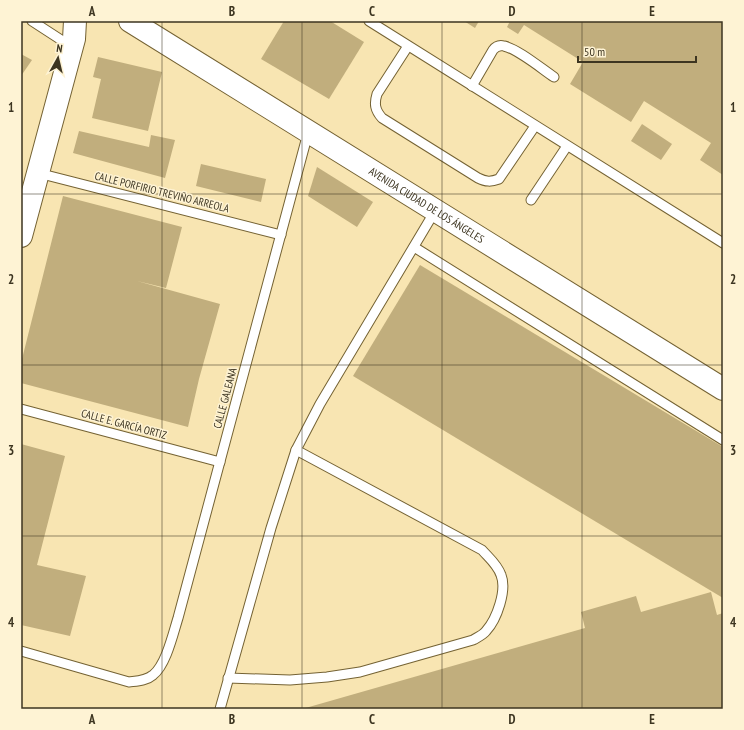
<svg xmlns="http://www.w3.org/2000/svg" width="744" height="730" font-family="'PT Sans Narrow',sans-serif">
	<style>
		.building { fill: #c1ae7d }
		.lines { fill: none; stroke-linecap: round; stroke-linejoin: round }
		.service-casing { stroke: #746233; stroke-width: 11 }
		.tertiary-casing { stroke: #746233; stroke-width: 24 }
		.secondary-casing { stroke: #746233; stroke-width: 24 }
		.service { stroke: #fff; stroke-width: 9 }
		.tertiary { stroke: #fff; stroke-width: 22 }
		.secondary { stroke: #fff; stroke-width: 22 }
		.grid { fill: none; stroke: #3d3521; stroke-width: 1; stroke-opacity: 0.55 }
		.labels { text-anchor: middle; stroke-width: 3; stroke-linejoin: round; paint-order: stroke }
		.street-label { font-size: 11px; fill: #3d3521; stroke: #fef3d4 }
		.neatline { fill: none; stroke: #3d3521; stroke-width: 1.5 }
		.grid-label { font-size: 13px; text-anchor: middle; font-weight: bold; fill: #3d3521 }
	</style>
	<rect width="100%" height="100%" fill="#f8e5b2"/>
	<!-- building -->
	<g class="building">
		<path d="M284,21H330L364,42L329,99L261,59Z"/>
		<path d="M464,21H479L475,28Z"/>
		<path d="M510,21H723V175L700,160L711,143L644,101L631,122L570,84L583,62L524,25L518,34L507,27Z"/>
		<path d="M21,54L32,60L21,76Z"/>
		<path d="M98,57L162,72L148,131L92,118L101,79L93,77Z"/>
		<path d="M642,124L672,144L661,160L631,141Z"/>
		<path d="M79,131L149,147L151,135L175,140L165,178L73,153Z"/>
		<path d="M201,164L266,179L261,202L196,186Z"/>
		<path d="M317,167L373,202L357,227L308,196Z"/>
		<path d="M63,196L182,227L166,288L137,281L220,304L199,379L188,427L21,383V363Z"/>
		<path d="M420,265L723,447V598L353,376Z"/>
		<path d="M21,444L65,456L37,565L86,576L70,636L21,625Z"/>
		<path d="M711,592L717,615L723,613V709H302L585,628L581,612L636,596L641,612Z"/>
	</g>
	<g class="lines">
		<defs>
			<g id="service">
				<path d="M32,21L72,47"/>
				<path d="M369,21L723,243"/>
				<path d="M408,46L377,94C374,104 375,110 382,118L478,178C486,182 491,182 499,179L535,126"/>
				<path d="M472,86L493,50C496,46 500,45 504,46C518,49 542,69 554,77"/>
				<path d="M38,173L281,235"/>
				<path d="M531,200L567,146"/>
				<path d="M414,247L723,440"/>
				<path d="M21,409L220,462"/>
				<path d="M21,651L129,682C137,681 146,681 153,675C166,665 173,634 178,618L308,133"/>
				<path d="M228,678L290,680L327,677L360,672L473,640C478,637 483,635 486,631C497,619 507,590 501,575C497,564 489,558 482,550L296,450"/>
				<path d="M220,709L271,528L296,450L320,404L435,211"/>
			</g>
			<g id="tertiary">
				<path id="s1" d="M130,21L723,389"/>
			</g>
			<path id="secondary" d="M21,236L74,39L75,21"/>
		</defs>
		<!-- service casing -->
		<use href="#service" class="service-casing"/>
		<!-- tertiary casing -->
		<use href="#tertiary" class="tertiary-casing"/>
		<!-- secondary casing -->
		<use href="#secondary" class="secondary-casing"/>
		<!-- service -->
		<use href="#service" class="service"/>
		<!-- tertiary -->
		<use href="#tertiary" class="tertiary"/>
		<!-- secondary -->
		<use href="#secondary" class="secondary"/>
	</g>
	<!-- grid -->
	<path class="grid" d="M162,21V709M302,21V709M442,21V709M582,21V709M21,194H723M21,365H723M21,536H723"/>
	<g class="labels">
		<!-- street labels -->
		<g class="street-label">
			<text transform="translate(162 192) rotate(14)" y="4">CALLE PORFIRIO TREVIÑO ARREOLA</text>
			<text dy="4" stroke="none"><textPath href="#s1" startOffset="349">AVENIDA CIUDAD DE LOS ÁNGELES</textPath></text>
			<text transform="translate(225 398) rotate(-75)" y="4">CALLE GALEANA</text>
			<text transform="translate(124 424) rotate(15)" y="4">CALLE E. GARCÍA ORTIZ</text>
		</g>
	</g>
	<!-- border -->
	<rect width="744" height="730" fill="none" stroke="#fef3d4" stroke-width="44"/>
	<!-- north arrow -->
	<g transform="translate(58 58) rotate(8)" stroke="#fef3d4" stroke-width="3" paint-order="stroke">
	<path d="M0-3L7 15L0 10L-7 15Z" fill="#3d3521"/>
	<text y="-6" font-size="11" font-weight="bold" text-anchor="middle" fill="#3d3521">N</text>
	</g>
	<!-- scale -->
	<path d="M578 56v6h118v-6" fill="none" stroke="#3d3521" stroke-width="2"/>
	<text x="584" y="56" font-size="12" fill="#3d3521" stroke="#fef3d4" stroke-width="3" paint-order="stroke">50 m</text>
	<rect x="22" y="22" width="700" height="686" class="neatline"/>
	<g class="grid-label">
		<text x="92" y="16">A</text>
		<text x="232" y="16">B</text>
		<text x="372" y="16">C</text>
		<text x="512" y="16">D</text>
		<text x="652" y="16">E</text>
		<text x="11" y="112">1</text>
		<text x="733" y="112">1</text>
		<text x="11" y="284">2</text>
		<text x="733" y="284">2</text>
		<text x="11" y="455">3</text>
		<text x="733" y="455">3</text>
		<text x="11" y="627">4</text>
		<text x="733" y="627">4</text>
		<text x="92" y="724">A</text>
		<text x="232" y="724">B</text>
		<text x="372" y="724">C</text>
		<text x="512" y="724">D</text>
		<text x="652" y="724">E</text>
	</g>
</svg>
